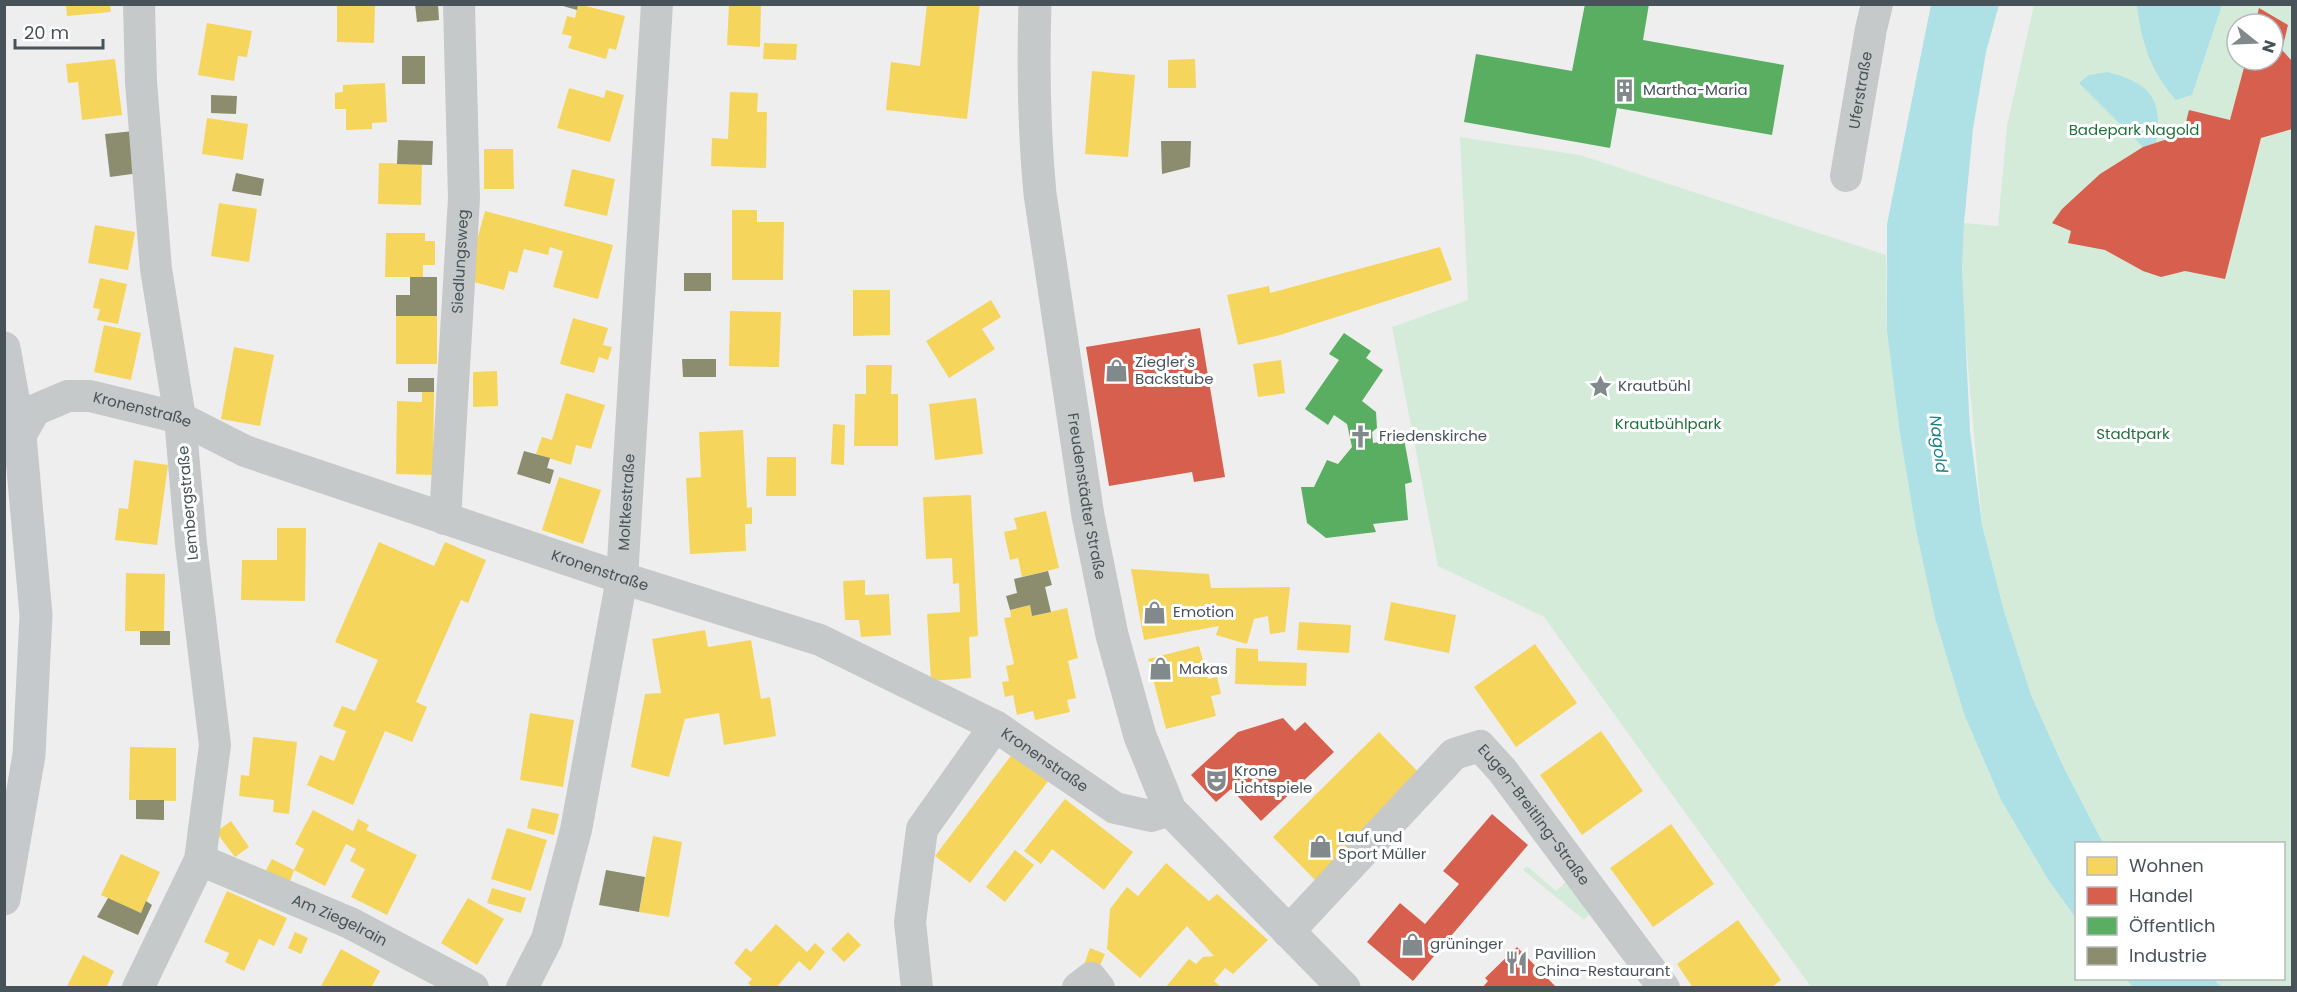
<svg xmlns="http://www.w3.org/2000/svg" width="2297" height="992" font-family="Poppins,sans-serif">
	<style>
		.green { fill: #d5ebda; fill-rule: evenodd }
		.water { fill: #ade1e5 }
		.homes { fill: #f6d55c }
		.shops { fill: #d6604d }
		.public { fill: #5aae61 }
		.industry { fill: #8c8c6e }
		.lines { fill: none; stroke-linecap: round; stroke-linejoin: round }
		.minor { stroke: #c6c9c9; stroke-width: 32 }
		.tertiary { stroke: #c6c9c9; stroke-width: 33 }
		.secondary { stroke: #c6c9cb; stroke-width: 33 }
		.labels { text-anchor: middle; stroke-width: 6; stroke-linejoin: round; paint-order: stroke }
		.poi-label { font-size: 15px; fill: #475358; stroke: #fff; text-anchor: start }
		.street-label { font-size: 15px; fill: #475358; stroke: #fff }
		.park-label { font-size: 15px; fill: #20713e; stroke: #fff }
		.water-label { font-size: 16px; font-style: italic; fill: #1a828a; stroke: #fff }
	</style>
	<rect width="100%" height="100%" fill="#efeeee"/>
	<!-- green -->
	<g class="green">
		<path d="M2034,5H2292V987H2222L2213,979L2284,978V844L2103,843L2063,766L2031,695L2004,611L1982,525L1964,322L1962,271L1964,223L1998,226L2007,126ZM2237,24H2273V60H2237Z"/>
		<path d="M1460,137L1580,155L1886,255L1887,331L1900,434L1916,530L1935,618L1964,714L2001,800L2049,881L2076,918V978L2126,979L2133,987H1811L1544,617L1438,566L1392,327L1468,300Z"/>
		<path d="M1527,866L1556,891L1573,875L1598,906L1584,920L1523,870Z"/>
	</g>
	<!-- water -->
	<g class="water">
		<path d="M1931,5H1999L1986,52L1973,129L1964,223L1962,271L1970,431L1982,525L2004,611L2031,695L2063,766L2103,843L2076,844V918L2049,881L2001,800L1964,714L1935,618L1916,530L1900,434L1887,331V224Z"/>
		<path d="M2137,5H2222L2192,95L2176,100C2151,72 2141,42 2137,5Z"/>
		<path d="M2107,72C2149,82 2164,99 2156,143L2143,147L2079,83L2089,75Z"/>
		<path d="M2126,979H2213L2222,987H2133Z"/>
	</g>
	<!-- homes -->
	<g class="homes">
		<path d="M66,4H110L111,12L67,16Z"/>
		<path d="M337,4H375L374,43L337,42Z"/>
		<path d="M578,4L625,16L616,50L609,48L606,59L568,48L572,36L562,34L567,16L575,18Z"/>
		<path d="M729,4H761L760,47L727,45Z"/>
		<path d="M927,4H980L967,119L886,110L891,62L920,66Z"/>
		<path d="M207,23L252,31L247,57L238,56L234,81L198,75Z"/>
		<path d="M764,43L797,44L796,60L763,59Z"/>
		<path d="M115,59L122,115L82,120L78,82L68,83L66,64Z"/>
		<path d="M1195,59L1196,88H1168V60Z"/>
		<path d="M1092,71L1135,75L1128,157L1085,154Z"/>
		<path d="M385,83L387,122L372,123V129L346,130V109H335V93L343,92V85Z"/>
		<path d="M569,88L604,98L606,90L624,95L610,142L557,128Z"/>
		<path d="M730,92L758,93L757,112H767L766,168L711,166L712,138L728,139Z"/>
		<path d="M207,118L248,124L243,160L202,154Z"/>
		<path d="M484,149H513L514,189H484Z"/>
		<path d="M379,163L422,164L421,205L378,204Z"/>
		<path d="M572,169L615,179L607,216L564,206Z"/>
		<path d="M219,203L257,209L249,262L211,256Z"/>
		<path d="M732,210H757V222H784L783,280H732Z"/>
		<path d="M485,211L613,245L598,299L553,287L563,251L550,247L548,255L524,249L517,273L509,271L504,290L466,280Z"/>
		<path d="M95,225L135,232L128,270L88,263Z"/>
		<path d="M386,233H425V241H435V265H423V277H385Z"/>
		<path d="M1440,247L1452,280L1280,335L1238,345L1227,295L1269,286L1270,293Z"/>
		<path d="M100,278L127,284L118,324L97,320L100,309L93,308Z"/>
		<path d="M853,290H890V335L853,336Z"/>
		<path d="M991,300L1001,317L982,329L995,349L949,378L926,341Z"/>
		<path d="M730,311L781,312L779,367L729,366Z"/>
		<rect x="396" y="316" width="41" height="48"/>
		<path d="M573,318L608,328L603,345L612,347L608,360L599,357L594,373L560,364Z"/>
		<path d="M104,325L141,333L131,380L94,372Z"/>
		<path d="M234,347L274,355L260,426L221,419Z"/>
		<path d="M1281,360L1285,393L1258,397L1253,364Z"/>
		<path d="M866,365H892L891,394H898V446H854L855,394H866Z"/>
		<path d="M497,371L498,406L473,407V372Z"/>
		<path d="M422,392H434L433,475L396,474L397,401L422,402Z"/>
		<path d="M566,393L605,405L591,449L576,445L571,465L536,454L542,437L552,440Z"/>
		<path d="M976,398L983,454L935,460L929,404Z"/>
		<path d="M833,424L845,425L844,465L831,464Z"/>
		<path d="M743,430L747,508L752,507V524H745L746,551L690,554L686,478L701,477L699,432Z"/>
		<path d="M767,457H796V496H766Z"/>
		<path d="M134,460L168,465L157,545L115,540L119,508L128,509Z"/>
		<path d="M559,477L601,490L583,544L542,530Z"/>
		<path d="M971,495L978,636L969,637L971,678L931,681L927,614L960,612L959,583L953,584L952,558L926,559L923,497Z"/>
		<path d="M1046,511L1059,568L1022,577L1018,558L1010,560L1004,532L1017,529L1014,518Z"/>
		<path d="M277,528H306L305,601L241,600L242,560H277Z"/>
		<path d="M379,542L434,566L445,542L486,560L468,603L461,600L416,702L427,707L412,742L385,731L353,805L307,785L320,755L334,761L346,731L333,726L342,706L355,711L378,660L335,642Z"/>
		<path d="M1131,569L1209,574L1211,588L1290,587L1285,632L1270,634L1268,616L1254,619L1247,644L1216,635L1219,626L1144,640Z"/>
		<path d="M126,573L165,574L164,631H125Z"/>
		<path d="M865,580V595L889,594L891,635L861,637L859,620H845L843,581Z"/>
		<path d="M1391,602L1456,615L1449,653L1384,640Z"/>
		<path d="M1030,605L1032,616L1067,608L1078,658L1068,661L1076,698L1067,700L1070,712L1035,720L1033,711L1017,715L1013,695L1005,697L1002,682L1009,681L1006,666L1014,664L1004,618L1011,617L1010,610Z"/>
		<path d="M1299,622L1351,625L1349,653L1297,650Z"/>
		<path d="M705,630L708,647L751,640L761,699L770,697L776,736L724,745L719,713L685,719L669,777L631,767L645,694L661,693L652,639Z"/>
		<path d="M1535,644L1577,703L1516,747L1474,687Z"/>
		<path d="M1199,646L1208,679L1217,677L1221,694L1211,696L1216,716L1166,729L1148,659Z"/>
		<path d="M1236,648L1258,649V661L1307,663L1306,686L1235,684Z"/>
		<path d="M530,713L574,720L563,787L520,780Z"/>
		<path d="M1601,731L1643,791L1582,835L1540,775Z"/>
		<path d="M1379,732L1424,778L1318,883L1273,837Z"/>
		<path d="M253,737L297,742L289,814L273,812L274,800L239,796L241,775L249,776Z"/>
		<path d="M130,747L176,748V801L129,800Z"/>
		<path d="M1013,753L1049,780L970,883L935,856Z"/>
		<path d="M1065,799L1133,852L1104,890L1052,849L1041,864L1024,851Z"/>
		<path d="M532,808L559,814L554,835L527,828Z"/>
		<path d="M313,810L353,831L358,819L369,825L366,830L417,855L387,915L351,897L365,869L350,861L356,849L346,844L325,886L294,870L304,849L295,844Z"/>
		<path d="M231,821L249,847L235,857L216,832Z"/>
		<path d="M1671,824L1714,884L1653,927L1610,868Z"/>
		<path d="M507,828L547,840L531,891L491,879Z"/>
		<path d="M653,836L682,842L669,917L639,912Z"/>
		<path d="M1015,850L1034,865L1005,902L986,887Z"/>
		<path d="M121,854L160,872L141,913L101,895Z"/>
		<path d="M272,859L294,870L289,884L265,872Z"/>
		<path d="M1166,863L1209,901L1217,894L1268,940L1233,974L1225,968L1214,981L1222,988H1165L1189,959L1196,964L1203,957L1214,956L1187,926L1140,978L1107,949L1110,909L1127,887L1138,896Z"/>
		<path d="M492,888L526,898L521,913L487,903Z"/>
		<path d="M227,891L287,918L274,946L259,939L244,971L225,962L229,953L204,942Z"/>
		<path d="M468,898L504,919L477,965L441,943Z"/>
		<path d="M1738,920L1781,980L1771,988H1693L1677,964Z"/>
		<path d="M776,924L807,952L815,943L825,952L810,971L799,961L776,988H753L748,983L752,979L734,963L746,948L751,952Z"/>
		<path d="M295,932L308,938L301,954L288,948Z"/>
		<path d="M848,932L861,945L844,962L831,949Z"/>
		<path d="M1090,948L1105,954L1098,970L1084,965Z"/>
		<path d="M341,949L380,971L371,988H320Z"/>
		<path d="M83,955L114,971L106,988H66Z"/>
	</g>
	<!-- shops -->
	<g class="shops">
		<path d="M2259,8L2288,25L2282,50L2292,61V129L2261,138L2225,279L2185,271L2161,277L2143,271L2105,250L2068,243L2071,231L2052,223L2062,209L2100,174L2143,147L2183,134L2189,110L2230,120L2246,60H2273V24H2255Z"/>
		<path d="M1200,328L1225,477L1194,482L1192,472L1109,486L1086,347Z"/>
		<path d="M1283,718L1295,731L1305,722L1334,752L1261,821L1231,789L1216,802L1191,775L1238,732Z"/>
		<path d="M1492,814L1528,845L1413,981L1367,942L1400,903L1425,924L1459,884L1443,871Z"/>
		<path d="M1517,947L1557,988H1482L1488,981L1485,978Z"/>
	</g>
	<!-- public -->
	<g class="public">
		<path d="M1585,4H1649L1643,40L1784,65L1772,135L1617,108L1610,148L1464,122L1476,54L1572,71Z"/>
		<path d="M1344,333L1371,351L1366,358L1383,370L1362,401L1376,412L1377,428L1372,432L1373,443L1404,439L1412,482L1405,484L1408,520L1373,524L1376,532L1326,538L1307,523L1301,487H1314L1327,460L1338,464L1352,447L1347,424L1334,415L1328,425L1305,409L1339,360L1329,354Z"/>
	</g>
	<!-- industry -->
	<g class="industry">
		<path d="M415,4H438L439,20L417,22Z"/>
		<path d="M556,4H578L577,10Z"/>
		<rect x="402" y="56" width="23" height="28"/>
		<path d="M211,95L237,96L236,114L211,113Z"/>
		<path d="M134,131L139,173L110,177L105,134Z"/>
		<path d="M398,140L433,141L432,165L397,164Z"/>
		<path d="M1161,141H1191L1190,167L1162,174Z"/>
		<path d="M236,173L264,179L261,196L232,191Z"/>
		<rect x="684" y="273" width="27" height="18"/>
		<path d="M410,277H437V316H396V295H410Z"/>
		<path d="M682,359H716V377H683Z"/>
		<rect x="408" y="378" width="26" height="14"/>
		<path d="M524,451L550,458L547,468L554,470L550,484L517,474Z"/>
		<path d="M1048,571L1052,585L1045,587L1051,612L1032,616L1030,605L1010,610L1006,596L1017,593L1014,579Z"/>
		<rect x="140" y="631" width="30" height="14"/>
		<path d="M136,800H164V820L136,819Z"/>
		<path d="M606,870L645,877L639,912L599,905Z"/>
		<path d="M108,898L141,913L146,901L152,905L138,935L97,917Z"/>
	</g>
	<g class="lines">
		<!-- minor -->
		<g class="minor">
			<path id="s1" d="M1846,176L1871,29L1877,4"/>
			<path id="s2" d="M20,436L35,410L68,396H90L180,418L245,451L622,578L820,640L995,726L1115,808L1151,816L1170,810"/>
			<path id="s3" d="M445,519L464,198L459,4"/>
			<path id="s4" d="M200,860L350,923L473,988"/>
			<path id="s5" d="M1288,932L1454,754L1480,746L1502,770L1664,988"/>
			<path d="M138,988L200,860L215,745L191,544L180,418L156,269L141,82L139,4"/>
			<path id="s6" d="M522,988L547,939L576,830L622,578L657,4"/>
			<path d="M917,988L910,922L922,829L995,726"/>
			<path d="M1078,988L1091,978L1099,988"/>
		</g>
		<!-- tertiary -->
		<path class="tertiary" id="s7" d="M1035,4C1033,68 1034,131 1040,194L1088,516L1112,635L1140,736L1170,810L1344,988"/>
		<!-- secondary -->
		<path class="secondary" d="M4,348L20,436L36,615L29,755L4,899"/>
	</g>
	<!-- icons -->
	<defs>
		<symbol id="building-bare" viewBox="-9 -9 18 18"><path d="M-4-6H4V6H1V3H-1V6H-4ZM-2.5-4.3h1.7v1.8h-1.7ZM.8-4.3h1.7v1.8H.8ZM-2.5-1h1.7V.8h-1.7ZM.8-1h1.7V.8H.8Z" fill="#82898c" stroke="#fff" stroke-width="2.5" paint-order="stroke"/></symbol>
		<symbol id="shop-bare" viewBox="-9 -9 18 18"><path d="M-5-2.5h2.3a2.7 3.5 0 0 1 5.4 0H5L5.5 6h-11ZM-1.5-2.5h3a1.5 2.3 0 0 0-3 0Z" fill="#82898c" stroke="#fff" stroke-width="2.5" paint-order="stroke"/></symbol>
		<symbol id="sight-bare" viewBox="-9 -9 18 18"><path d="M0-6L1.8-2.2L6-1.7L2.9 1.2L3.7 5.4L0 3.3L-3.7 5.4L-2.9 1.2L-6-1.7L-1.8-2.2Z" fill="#82898c" stroke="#fff" stroke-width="2.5" paint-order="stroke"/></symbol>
		<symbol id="church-bare" viewBox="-9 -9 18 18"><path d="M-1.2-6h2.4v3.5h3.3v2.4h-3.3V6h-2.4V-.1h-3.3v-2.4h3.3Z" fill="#82898c" stroke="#fff" stroke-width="2.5" paint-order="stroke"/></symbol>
		<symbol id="theatre-bare" viewBox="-9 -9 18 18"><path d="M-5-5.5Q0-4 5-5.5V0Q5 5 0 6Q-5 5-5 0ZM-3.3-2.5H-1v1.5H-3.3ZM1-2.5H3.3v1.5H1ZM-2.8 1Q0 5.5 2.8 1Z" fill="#82898c" stroke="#fff" stroke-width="2.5" paint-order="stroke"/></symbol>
		<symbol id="restaurant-bare" viewBox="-9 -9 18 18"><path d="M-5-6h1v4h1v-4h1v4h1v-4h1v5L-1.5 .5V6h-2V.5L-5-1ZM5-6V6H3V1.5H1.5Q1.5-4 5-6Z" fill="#82898c" stroke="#fff" stroke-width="2.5" paint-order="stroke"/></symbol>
	</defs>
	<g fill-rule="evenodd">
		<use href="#building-bare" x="1608" y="74" width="33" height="33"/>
		<use href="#shop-bare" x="1100" y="354" width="33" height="33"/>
		<use href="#sight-bare" x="1584" y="370" width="33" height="33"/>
		<use href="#church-bare" x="1344" y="420" width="33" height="33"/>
		<use href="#shop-bare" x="1138" y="596" width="33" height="33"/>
		<use href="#shop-bare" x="1144" y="652" width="33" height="33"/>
		<use href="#theatre-bare" x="1200" y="764" width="33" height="33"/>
		<use href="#shop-bare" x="1304" y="830" width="33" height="33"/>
		<use href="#shop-bare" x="1396" y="928" width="33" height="33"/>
		<use href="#restaurant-bare" x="1500" y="946" width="33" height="33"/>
	</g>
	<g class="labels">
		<!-- poi labels -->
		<g class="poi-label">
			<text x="1643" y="95">Martha-Maria</text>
			<text x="1135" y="367">Ziegler's<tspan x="1135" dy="17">Backstube</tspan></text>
			<text x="1618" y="391">Krautbühl</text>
			<text x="1379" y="441">Friedenskirche</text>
			<text x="1173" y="617">Emotion</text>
			<text x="1179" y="674">Makas</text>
			<text x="1234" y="776">Krone<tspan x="1234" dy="17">Lichtspiele</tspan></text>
			<text x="1338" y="842">Lauf und<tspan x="1338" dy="17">Sport Müller</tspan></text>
			<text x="1430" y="949">grüninger</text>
			<text x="1535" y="959">Pavillion<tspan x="1535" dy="17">China-Restaurant</tspan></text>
		</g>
		<!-- street labels -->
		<g class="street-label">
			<text dy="5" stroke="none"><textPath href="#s1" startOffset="87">Uferstraße</textPath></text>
			<text dy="5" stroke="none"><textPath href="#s3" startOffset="258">Siedlungsweg</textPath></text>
			<text dy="5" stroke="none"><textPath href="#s2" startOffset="142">Kronenstraße</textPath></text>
			<text dy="5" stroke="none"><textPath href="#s7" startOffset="496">Freudenstädter Straße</textPath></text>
			<text transform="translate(188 503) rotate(-95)" y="5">Lembergstraße</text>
			<text dy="5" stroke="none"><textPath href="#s6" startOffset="500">Moltkestraße</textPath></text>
			<text dy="5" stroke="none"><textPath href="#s2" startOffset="628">Kronenstraße</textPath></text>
			<text dy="5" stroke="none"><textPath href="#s2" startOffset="1114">Kronenstraße</textPath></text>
			<text dy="5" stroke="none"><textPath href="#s5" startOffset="358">Eugen-Breitling-Straße</textPath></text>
			<text dy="5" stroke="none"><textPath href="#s4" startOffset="152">Am Ziegelrain</textPath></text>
		</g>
		<!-- park labels -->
		<g class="park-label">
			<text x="2134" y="135">Badepark Nagold</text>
			<text x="1668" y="429">Krautbühlpark</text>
			<text x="2133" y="439">Stadtpark</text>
		</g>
		<!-- water labels -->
		<g class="water-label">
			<text transform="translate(1939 444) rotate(83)" y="6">Nagold</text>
		</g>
	</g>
	<!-- border -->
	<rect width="2297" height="992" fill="none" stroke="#475358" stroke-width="12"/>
	<!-- legend -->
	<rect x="2075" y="842" width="210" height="138" fill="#ffffff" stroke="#b5babc" stroke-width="1.5"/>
	<rect x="2087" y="857" width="30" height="18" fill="#f6d55c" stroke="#b5babc" stroke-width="1.5"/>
	<text x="2129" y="872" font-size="18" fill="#475358">Wohnen</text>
	<rect x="2087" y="887" width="30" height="18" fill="#d6604d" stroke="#b5babc" stroke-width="1.5"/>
	<text x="2129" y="902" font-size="18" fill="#475358">Handel</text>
	<rect x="2087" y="917" width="30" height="18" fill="#5aae61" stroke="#b5babc" stroke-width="1.5"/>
	<text x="2129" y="932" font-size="18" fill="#475358">Öffentlich</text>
	<rect x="2087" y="947" width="30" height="18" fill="#8c8c6e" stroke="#b5babc" stroke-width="1.5"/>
	<text x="2129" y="962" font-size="18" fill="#475358">Industrie</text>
	<!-- north arrow -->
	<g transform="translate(2255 42) rotate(108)"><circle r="28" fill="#ffffff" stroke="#b5babc" stroke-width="1.5"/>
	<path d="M0-4.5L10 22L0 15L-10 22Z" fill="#82898c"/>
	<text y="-9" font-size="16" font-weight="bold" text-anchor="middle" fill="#475358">N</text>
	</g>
	<!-- scale -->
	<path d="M15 39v9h88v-9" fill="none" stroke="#475358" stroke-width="3"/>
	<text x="24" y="39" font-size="18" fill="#475358" stroke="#ffffff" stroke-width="4.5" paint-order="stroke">20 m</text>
</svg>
